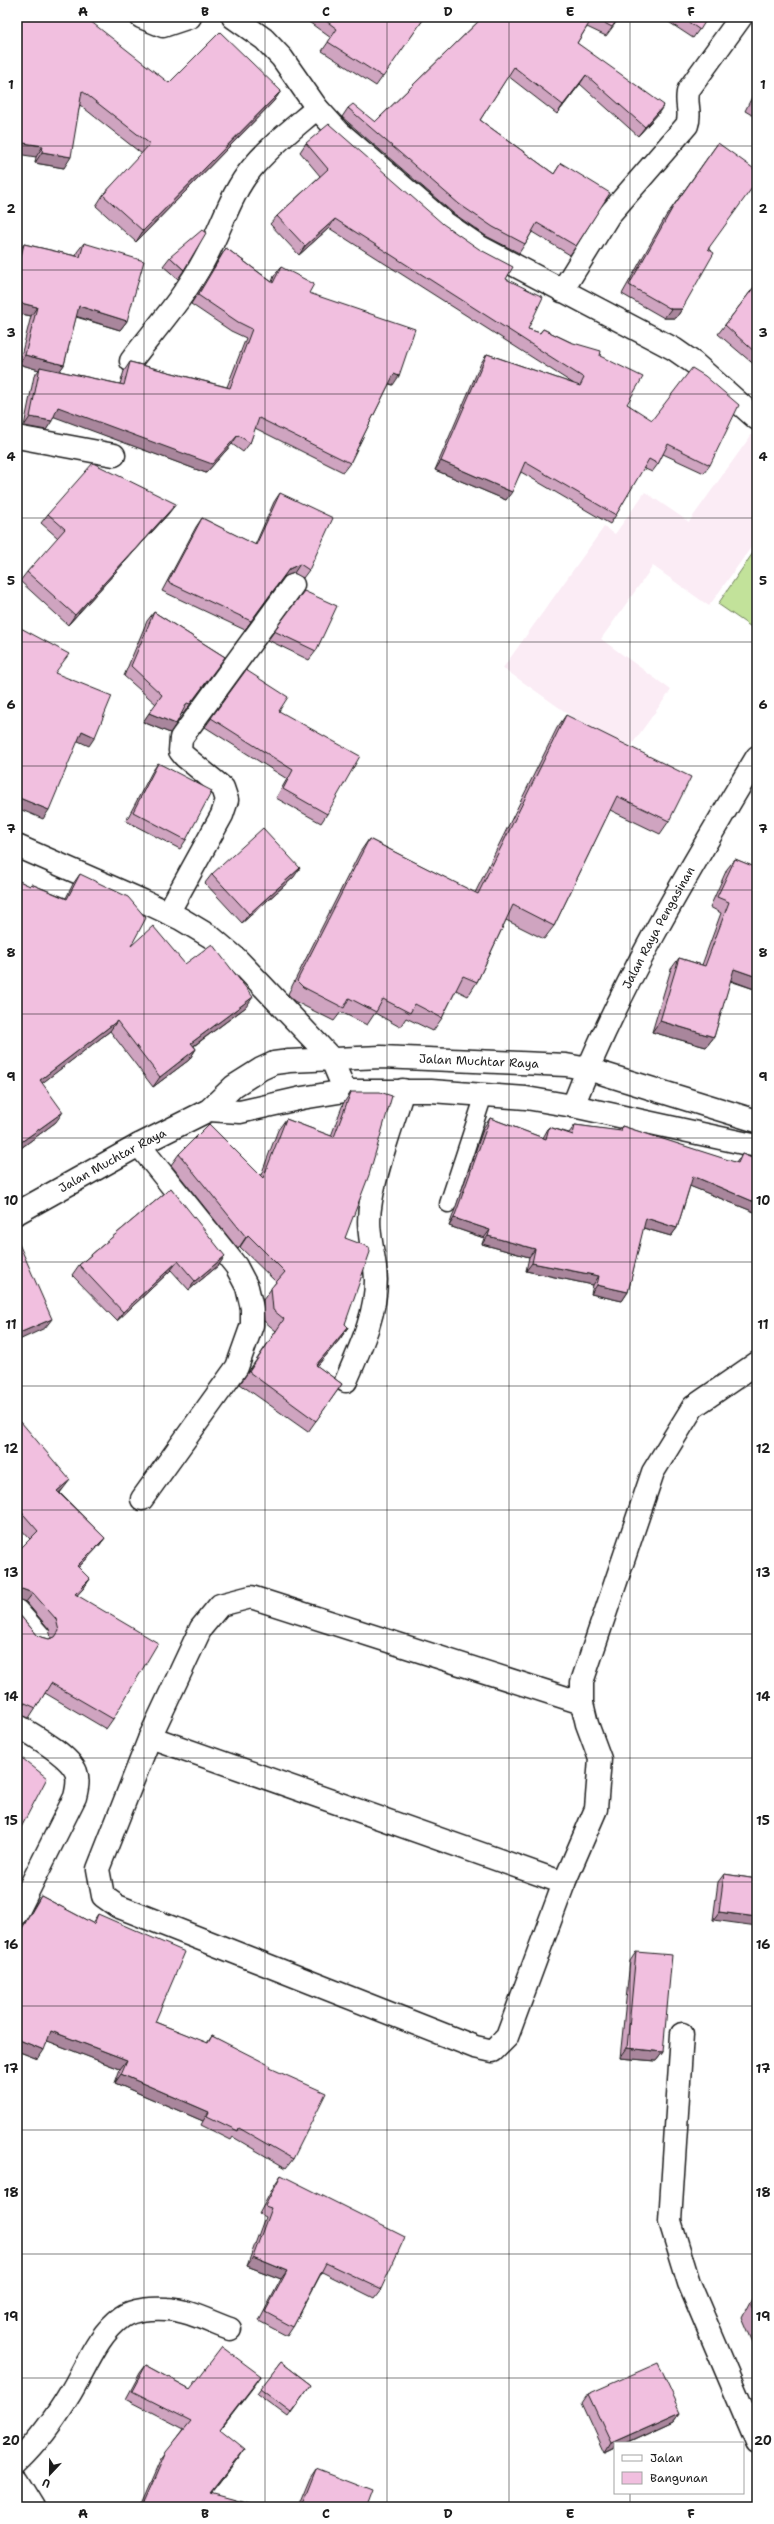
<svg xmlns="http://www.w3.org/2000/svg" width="774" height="2524" font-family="'Shantell Sans',sans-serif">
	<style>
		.built { fill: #fbecf5 }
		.green { fill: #c2e29a; stroke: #6f7f5b }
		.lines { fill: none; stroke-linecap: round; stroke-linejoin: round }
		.service-casing { stroke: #1c1c1c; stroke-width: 19 }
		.minor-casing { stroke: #1c1c1c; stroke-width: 25 }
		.secondary-casing { stroke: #1c1c1c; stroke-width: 25 }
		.trunk-casing { stroke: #1c1c1c; stroke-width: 25 }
		.service { stroke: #fff; stroke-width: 16 }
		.minor { stroke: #fff; stroke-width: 22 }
		.secondary { stroke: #fff; stroke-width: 22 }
		.trunk { stroke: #fff; stroke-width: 22 }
		.wall { fill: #cfa4c0; stroke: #1c1c1c }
		.shaded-wall { fill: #a9869c; stroke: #1c1c1c }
		.building { fill: #f1bfdf; stroke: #1c1c1c }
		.grid { fill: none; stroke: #1c1c1c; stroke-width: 1; stroke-opacity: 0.55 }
		.labels { text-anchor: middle; stroke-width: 3; stroke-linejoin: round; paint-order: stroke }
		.street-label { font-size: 12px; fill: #1c1c1c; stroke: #fff }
		.neatline { fill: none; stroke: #1c1c1c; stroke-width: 1.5 }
		.grid-label { font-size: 13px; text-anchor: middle; font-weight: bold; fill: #1c1c1c }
	</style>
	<rect width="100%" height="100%" fill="#fff"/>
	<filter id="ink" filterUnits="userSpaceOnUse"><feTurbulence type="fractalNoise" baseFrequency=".025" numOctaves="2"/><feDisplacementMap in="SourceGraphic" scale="8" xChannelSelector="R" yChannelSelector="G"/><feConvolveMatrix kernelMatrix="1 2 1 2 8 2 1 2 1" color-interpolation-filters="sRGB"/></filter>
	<g filter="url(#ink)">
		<!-- built -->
		<path class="built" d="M752,434L757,438V539L709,606L653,566L601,639L671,690L625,754L503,668L604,527L615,534L645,492L689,522Z"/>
		<!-- green -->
		<path class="green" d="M757,547V631L718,604Z"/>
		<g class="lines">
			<defs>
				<path id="service" d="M448,1204L484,1095"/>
				<g id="minor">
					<path d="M141,17L163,26L190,17"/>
					<path d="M233,17L264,39L282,58L317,108L338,131L445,223L480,247L674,349L694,363L757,419"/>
					<path d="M562,291L609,215L687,125C692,112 684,101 689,89L741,17"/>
					<path d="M131,361C156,328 185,296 204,260C221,230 230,194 252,168C271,145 295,127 317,108"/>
					<path d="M17,437L114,455"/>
					<path d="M17,846L143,901L181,919L211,937L237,959L331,1058L345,1091"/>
					<path d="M168,913L222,815L227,800L223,788L184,756L180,751L181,738L293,585"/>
					<path d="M139,1145L236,1266L247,1287L252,1308V1325L237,1367L142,1499"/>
					<path d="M346,1381C360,1348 376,1316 376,1280C375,1251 365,1232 371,1201C377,1164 392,1126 403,1090"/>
					<path d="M17,1611L40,1637"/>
					<path d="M582,1703L251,1597L220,1605L201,1628L150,1737L98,1869L103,1896L117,1906L475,2047L493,2051L507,2037L564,1883L596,1809L600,1759L587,1724L582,1703V1682L653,1472L693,1407L757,1363"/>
					<path d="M17,1725C33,1735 69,1755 76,1772C79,1780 77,1789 75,1797L17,1913"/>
					<path d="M150,1737L564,1883"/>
					<path d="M682,2034L670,2221L689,2283L757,2443"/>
					<path d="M17,2462C38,2442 56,2417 71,2392C86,2367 98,2334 122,2317C133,2309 154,2308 167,2309C188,2310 210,2322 230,2329"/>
					<path d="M17,2481L33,2507"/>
				</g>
				<g id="secondary">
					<path id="s1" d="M573,1106C620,984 690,869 757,757"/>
				</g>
				<g id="trunk">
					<path d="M209,1110L240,1112L302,1098L345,1091H431L526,1098L573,1106L757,1146"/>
					<path id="s2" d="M17,1213L139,1145L209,1110L234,1086L261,1069L274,1063L289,1061L381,1057L566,1065L588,1069L757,1121"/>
				</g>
			</defs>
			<!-- service casing -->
			<use href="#service" class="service-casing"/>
			<!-- minor casing -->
			<use href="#minor" class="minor-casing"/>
			<!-- secondary casing -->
			<use href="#secondary" class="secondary-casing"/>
			<!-- trunk casing -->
			<use href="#trunk" class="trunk-casing"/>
			<!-- service -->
			<use href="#service" class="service"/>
			<!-- minor -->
			<use href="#minor" class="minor"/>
			<!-- secondary -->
			<use href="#secondary" class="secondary"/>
			<!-- trunk -->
			<use href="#trunk" class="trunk"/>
		</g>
		<!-- wall -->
		<g class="wall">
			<path d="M17,17L169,83L281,91L273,102L136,242L96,206L103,195L142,154L80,105L64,168L35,163L36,157Z"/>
			<path d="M302,17H425L376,86L322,51L331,38Z"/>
			<path d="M483,17H620L606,36L587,27L577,43L658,114L638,136L580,84L557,114L508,76L480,120L554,174L561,163L576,246L570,255L532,232L525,244L519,253L486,236L453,213L342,117L348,108L375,122Z"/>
			<path d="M661,17H708L693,38Z"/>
			<path d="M757,87V118L745,111Z"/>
			<path d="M306,143L506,279L528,329L540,333L543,329L600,356L627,404L710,465L704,473L663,454L658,464L652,472L643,468L616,515L610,524L521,472L506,500L435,470L481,363L487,354L574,384L329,228L299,255L270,224L277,216L320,176L300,152Z"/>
			<path d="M718,143L709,249L682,309L676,318H664L622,294L666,216Z"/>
			<path d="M84,243L127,321L120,330L76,317L64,365L59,371L120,384L124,371L130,362L227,387L246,338L231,331L191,304L220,257L226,248L272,282L274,276L281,267L309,293L393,385L389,384L350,463L343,472L255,428L250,443L243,452L232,444L206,473L54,416L46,430L24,426L34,376L39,370L19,364L31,316L17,313V253L24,244L76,256L77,252Z"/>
			<path d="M170,257L184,270L178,279L163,266Z"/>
			<path d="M757,283V367L718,334Z"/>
			<path d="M280,493L309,570L303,578L294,573L283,577L245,630L162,591L196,527L202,518L255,545L274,502Z"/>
			<path d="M169,513L68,625L20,581L27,572L58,538L41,523L48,514Z"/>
			<path d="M304,591L316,651L309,660L268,640Z"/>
			<path d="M154,612L225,657L183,714L182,713L176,724L170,733L143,722L156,704L124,676L147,621Z"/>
			<path d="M246,670L279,711L327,814L321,823L276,798L287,779L205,727Z"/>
			<path d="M566,715L669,821L660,834L610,810L554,926L544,939L506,920L477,982L468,996L456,990L442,1018L433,1031L406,1018L400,1027L375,1013L367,1025L341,1012L334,1021L294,1001L288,994L360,852L369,839L475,893L557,728Z"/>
			<path d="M158,763L186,840L180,849L126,821L152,772Z"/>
			<path d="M735,859L754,867L757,862V990L730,981L714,1037L706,1047L652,1032L671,969L679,958L702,965L721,913L710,907L727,869Z"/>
			<path d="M80,874L131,946L185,964L246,1007L194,1046L196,1049L189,1060L153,1087L110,1031L42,1083L56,1122L17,1151V880L29,886L31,884L66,898L73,884Z"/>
			<path d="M212,874L294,877L242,923L205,883Z"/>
			<path d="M351,1092L345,1238V1324L348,1327L340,1339L317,1366L342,1384L308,1432L240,1384L276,1331L264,1321L263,1300L276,1282L240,1247L238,1249L171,1165L179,1154L261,1175L278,1130L286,1119L331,1136L343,1104Z"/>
			<path d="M490,1118L543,1138L544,1136L549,1127L569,1133L575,1125L618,1131L622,1126L736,1163L742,1154L757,1160V1213L690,1186L677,1228L671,1236L643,1228L628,1292L622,1301L591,1294L593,1285L526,1271L529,1257L482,1244L484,1238L449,1226L484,1127Z"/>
			<path d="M171,1188L219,1265L189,1290L171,1270L117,1321L72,1275L79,1265Z"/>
			<path d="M17,1425L63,1489L60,1493L105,1538L98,1547L78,1568L90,1579L83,1589L77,1595L113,1719L106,1729L45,1693L29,1718L17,1713V1612L38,1636L49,1639L51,1638L49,1629L26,1602L30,1539L17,1525Z"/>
			<path d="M724,1874L757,1879L713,1920L718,1882Z"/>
			<path d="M41,1896L92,1923L98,1914L155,2022L207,2043L212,2036L270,2068L293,2159L286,2168L233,2137L231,2140L201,2125L203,2121L115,2083L120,2069L48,2041L38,2059L17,2051V1935L35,1905Z"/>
			<path d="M636,1952L663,2052L656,2061L620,2058L630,1961Z"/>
			<path d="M281,2175L381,2289L374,2298L322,2272L293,2327L287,2336L259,2321L281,2279L247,2266L265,2217L259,2214L275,2184Z"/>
			<path d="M757,2288V2352L742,2317Z"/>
			<path d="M281,2362L311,2385L288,2417L257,2394Z"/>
			<path d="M146,2365L190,2389L261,2376L220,2430L239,2458L211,2494L261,2507H140L160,2461L184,2429L126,2399L140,2373Z"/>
			<path d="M588,2394L681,2412L674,2421L605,2453L582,2403Z"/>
			<path d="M316,2469L367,2507H298L310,2478Z"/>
		</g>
		<!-- shaded-wall -->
		<g class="shaded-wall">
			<path d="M586,75L580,84L557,114L563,105Z"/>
			<path d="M281,91L273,102L136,242L143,231Z"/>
			<path d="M664,105L658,114L638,136L645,127Z"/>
			<path d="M17,142L43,146L36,157L17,154Z"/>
			<path d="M42,152L71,157L64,168L35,163Z"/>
			<path d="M335,219L329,228L299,255L305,246Z"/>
			<path d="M17,302L37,307L31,316L17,313Z"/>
			<path d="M79,306L127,321L120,330L72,315Z"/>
			<path d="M671,309H682L676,318H664Z"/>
			<path d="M25,355L64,365L57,375L40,367L39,370L19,364Z"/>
			<path d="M394,374L399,376L393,385L388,383Z"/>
			<path d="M58,407L238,435L232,444L206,473L52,416Z"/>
			<path d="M30,417L52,421L46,430L24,426Z"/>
			<path d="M441,461L512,492L506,500L435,470Z"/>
			<path d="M176,504L169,513L68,625L75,615Z"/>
			<path d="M300,564L294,573L283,577L245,630L289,569Z"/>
			<path d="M149,713L176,724L170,733L143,722Z"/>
			<path d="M82,731L95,737L89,746L76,740Z"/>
			<path d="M17,797L49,810L43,819L17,808Z"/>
			<path d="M300,868L294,877L242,923L249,914Z"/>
			<path d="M734,969L757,977V990L727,979Z"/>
			<path d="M253,997L246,1007L184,1053L191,1043Z"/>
			<path d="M117,1021L110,1031L32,1091L40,1080Z"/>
			<path d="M660,1021L714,1037L706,1047L652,1032Z"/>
			<path d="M196,1049L189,1060L153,1087L160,1077Z"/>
			<path d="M63,1112L56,1122L17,1151V1145Z"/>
			<path d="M693,1176L757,1203V1213L687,1185Z"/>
			<path d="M454,1218L490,1230L484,1238L449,1226Z"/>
			<path d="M646,1218L677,1228L671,1236L640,1227Z"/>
			<path d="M248,1235L240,1247L238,1249L246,1237Z"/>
			<path d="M488,1236L535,1249L529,1257L482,1244Z"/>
			<path d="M225,1256L219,1265L189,1290L195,1281Z"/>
			<path d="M178,1261L171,1270L117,1321L123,1312Z"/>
			<path d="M532,1263L599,1276L593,1285L526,1271Z"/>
			<path d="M597,1285L628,1292L622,1301L591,1294Z"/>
			<path d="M52,1319L45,1328L17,1341V1334Z"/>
			<path d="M348,1327L340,1339L308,1377L316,1365Z"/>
			<path d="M70,1480L63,1489L51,1500L57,1491Z"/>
			<path d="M105,1538L98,1547L70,1576L77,1566Z"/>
			<path d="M90,1579L83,1589L69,1604L75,1594Z"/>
			<path d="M22,1589L33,1593L26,1602L17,1599V1593Z"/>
			<path d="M25,1703L18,1713H17V1705L18,1704Z"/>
			<path d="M719,1912L757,1917V1926L713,1920Z"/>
			<path d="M17,1984L20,1985L17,1989Z"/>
			<path d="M51,2031L127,2060L120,2069L45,2040Z"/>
			<path d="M17,2039L44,2050L38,2059L17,2051Z"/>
			<path d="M627,2048L663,2052L656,2061L620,2058Z"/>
			<path d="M121,2074L209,2112L203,2121L115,2083Z"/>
			<path d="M253,2257L287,2271L281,2279L247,2266Z"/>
			<path d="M261,2376L255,2385L214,2438L220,2429Z"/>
			<path d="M681,2412L674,2421L626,2443H615V2448L605,2453L611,2443Z"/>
			<path d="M245,2449L239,2458L204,2502L210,2493Z"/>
		</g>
		<!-- building -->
		<g class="building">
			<path d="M17,17H85L169,83L220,32L281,91L143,231L103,195L150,144L82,91L71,157L42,152L43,146L17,142Z"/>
			<path d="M321,17H425L383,77L328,42L337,29Z"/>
			<path d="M483,17H619L612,27L593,17L577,43L664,105L645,127L586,75L563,105L514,67L480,120L554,174L561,163L610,193L576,246L537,223L525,244L493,227L459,204L348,108L353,104L375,122Z"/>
			<path d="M681,17H708L700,30Z"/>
			<path d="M757,90V106L751,102Z"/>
			<path d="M329,124L443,224L479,249L513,267L506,279L543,297L528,329L540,333L543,329L570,342L601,351L600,356L643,377L627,404L652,420L692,368L705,376L739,405L710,465L668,444L658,464L649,459L616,515L525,462L512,492L441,461L487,354L580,386L584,378L335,219L305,246L277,216L328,169L306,143Z"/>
			<path d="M718,143L757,171V181L708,249L714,253L682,309H671L629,285L673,207Z"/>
			<path d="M202,230L206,233L184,270L170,257Z"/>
			<path d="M84,243L144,261L127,321L79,306L64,365L25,355L37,307L17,302V273L24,244L80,257Z"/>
			<path d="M226,248L273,283L281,267L314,284L309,293L415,329L399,376L394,374L350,463L259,418L250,443L238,435L212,464L58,407L52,421L30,417L40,367L124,385L130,362L230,388L252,329L238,322L198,295Z"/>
			<path d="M757,283V354L725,325Z"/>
			<path d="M93,463L176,504L75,615L27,572L65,529L48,514Z"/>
			<path d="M280,493L333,518L309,570L300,564L289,569L251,621L168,582L202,518L256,545Z"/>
			<path d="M304,591L337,606L316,651L274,631Z"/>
			<path d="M154,612L225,657L190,704L187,703L176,724L149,713L162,695L131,666Z"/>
			<path d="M17,626L69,654L55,673L112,696L95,737L82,731L49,810L17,797Z"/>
			<path d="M246,670L288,697L279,711L360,756L327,814L283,789L293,770L211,718Z"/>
			<path d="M566,715L691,777L669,821L617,796L554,926L513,905L477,982L463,976L442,1018L415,1004L410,1013L383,999L376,1012L349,998L344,1008L303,987L297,981L369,839L478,894Z"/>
			<path d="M158,763L212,791L186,840L133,812Z"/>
			<path d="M263,828L300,868L249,914L212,874Z"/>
			<path d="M735,859L755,867L757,863V977L734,969L714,1037L660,1021L679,958L705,966L729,902L717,897Z"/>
			<path d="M80,874L128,897L146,918L131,946L153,926L185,964L212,944L253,997L191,1043L196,1049L160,1077L117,1021L40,1080L63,1112L17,1145V880L30,886L31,884L67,899Z"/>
			<path d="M351,1092H380L392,1096L369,1175L345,1238L369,1247L370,1252L345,1324L348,1327L316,1365L342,1384L316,1421L249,1372L284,1319L273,1310L271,1288L285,1272L248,1235L246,1237L179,1154L209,1124L263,1178L286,1119L334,1137Z"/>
			<path d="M490,1118L546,1139L549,1127L573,1135L575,1125L621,1131L622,1126L738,1163L742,1154L757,1160V1203L693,1176L677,1228L646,1218L628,1292L597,1285L599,1276L532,1263L535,1249L488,1236L490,1230L454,1218Z"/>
			<path d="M171,1188L225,1256L195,1281L178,1261L123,1312L79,1265Z"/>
			<path d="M19,1244L52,1319L17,1334V1245Z"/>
			<path d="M21,1422L70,1480L57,1491L105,1538L77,1566L90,1579L75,1594L158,1643L113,1719L51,1683L36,1708L25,1703L18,1704L17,1705V1612L38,1636L49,1639L55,1637L59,1631L56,1619L33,1593L22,1589L17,1593V1552L38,1531L17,1507V1425Z"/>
			<path d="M17,1754L47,1778L17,1835Z"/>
			<path d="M724,1874L757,1879V1917L719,1912Z"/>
			<path d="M41,1896L94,1924L98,1914L185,1952L155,2022L208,2043L212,2036L271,2066L270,2068L326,2093L293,2159L239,2128L238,2131L207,2116L209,2112L121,2074L127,2060L51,2031L44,2050L17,2039V1992L20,1985L17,1984V1937Z"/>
			<path d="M636,1952L672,1955L663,2052L627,2048Z"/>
			<path d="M281,2175L405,2237L381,2289L326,2263L293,2327L265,2312L287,2271L253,2257L271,2208L265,2206Z"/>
			<path d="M757,2292V2319L751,2304Z"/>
			<path d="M222,2347L261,2376L220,2429L245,2449L210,2493L261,2507H142L166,2452L191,2421L132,2391L146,2365L190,2389Z"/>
			<path d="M281,2362L311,2385L291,2412L260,2389Z"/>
			<path d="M658,2363L681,2412L611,2443L588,2394Z"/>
			<path d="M316,2469L373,2491L367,2507H301Z"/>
		</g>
	</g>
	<!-- grid -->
	<path class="grid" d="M144,17V2507M265,17V2507M387,17V2507M509,17V2507M630,17V2443M17,146H757M17,270H757M17,394H757M17,518H757M17,642H757M17,766H757M17,890H757M17,1014H757M17,1138H757M17,1262H757M17,1386H757M17,1510H757M17,1634H757M17,1758H757M17,1882H757M17,2006H757M17,2130H757M17,2254H757M17,2378H757M630,2493V2507"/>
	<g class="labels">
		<!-- street labels -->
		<g class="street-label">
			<text dy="4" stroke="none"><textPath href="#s1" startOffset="198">Jalan Raya Pengasinan</textPath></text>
			<text dy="4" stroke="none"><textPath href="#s2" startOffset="504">Jalan Muchtar Raya</textPath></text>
			<text dy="4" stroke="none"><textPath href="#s2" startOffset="109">Jalan Muchtar Raya</textPath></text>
		</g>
	</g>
	<!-- margin -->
	<rect width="774" height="2524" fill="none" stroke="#fff" stroke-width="44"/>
	<!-- legend -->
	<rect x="614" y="2442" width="130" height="52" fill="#ffffff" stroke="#a4a4a4"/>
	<rect x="622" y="2455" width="20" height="6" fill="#ffffff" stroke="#a4a4a4"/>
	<text x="650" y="2462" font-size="12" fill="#1c1c1c">Jalan</text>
	<rect x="622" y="2472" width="20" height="12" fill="#f1bfdf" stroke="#a4a4a4"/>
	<text x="650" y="2482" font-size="12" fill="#1c1c1c">Bangunan</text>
	<!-- north arrow -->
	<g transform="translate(50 2474) rotate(202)" stroke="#ffffff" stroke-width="3" paint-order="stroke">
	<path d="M0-3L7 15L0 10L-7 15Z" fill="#1c1c1c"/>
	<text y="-6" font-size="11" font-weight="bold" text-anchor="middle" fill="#1c1c1c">U</text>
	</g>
	<rect x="22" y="22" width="730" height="2480" class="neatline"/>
	<g class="grid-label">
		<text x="83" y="16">A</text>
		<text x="205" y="16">B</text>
		<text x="326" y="16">C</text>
		<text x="448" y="16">D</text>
		<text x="570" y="16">E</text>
		<text x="691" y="16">F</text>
		<text x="11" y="89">1</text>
		<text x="763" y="89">1</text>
		<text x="11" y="213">2</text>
		<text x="763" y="213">2</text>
		<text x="11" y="337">3</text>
		<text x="763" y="337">3</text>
		<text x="11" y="461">4</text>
		<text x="763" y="461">4</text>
		<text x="11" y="585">5</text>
		<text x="763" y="585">5</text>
		<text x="11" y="709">6</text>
		<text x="763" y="709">6</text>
		<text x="11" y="833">7</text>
		<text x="763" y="833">7</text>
		<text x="11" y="957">8</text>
		<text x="763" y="957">8</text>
		<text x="11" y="1081">9</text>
		<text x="763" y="1081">9</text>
		<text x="11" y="1205">10</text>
		<text x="763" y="1205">10</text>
		<text x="11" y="1329">11</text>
		<text x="763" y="1329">11</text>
		<text x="11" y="1453">12</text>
		<text x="763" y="1453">12</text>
		<text x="11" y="1577">13</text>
		<text x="763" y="1577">13</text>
		<text x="11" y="1701">14</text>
		<text x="763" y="1701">14</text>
		<text x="11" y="1825">15</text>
		<text x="763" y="1825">15</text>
		<text x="11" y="1949">16</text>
		<text x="763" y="1949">16</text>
		<text x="11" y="2073">17</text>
		<text x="763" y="2073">17</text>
		<text x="11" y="2197">18</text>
		<text x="763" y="2197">18</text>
		<text x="11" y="2321">19</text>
		<text x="763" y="2321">19</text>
		<text x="11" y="2445">20</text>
		<text x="763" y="2445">20</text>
		<text x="83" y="2518">A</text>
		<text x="205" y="2518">B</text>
		<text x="326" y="2518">C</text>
		<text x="448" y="2518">D</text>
		<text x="570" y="2518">E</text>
		<text x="691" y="2518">F</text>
	</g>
</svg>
